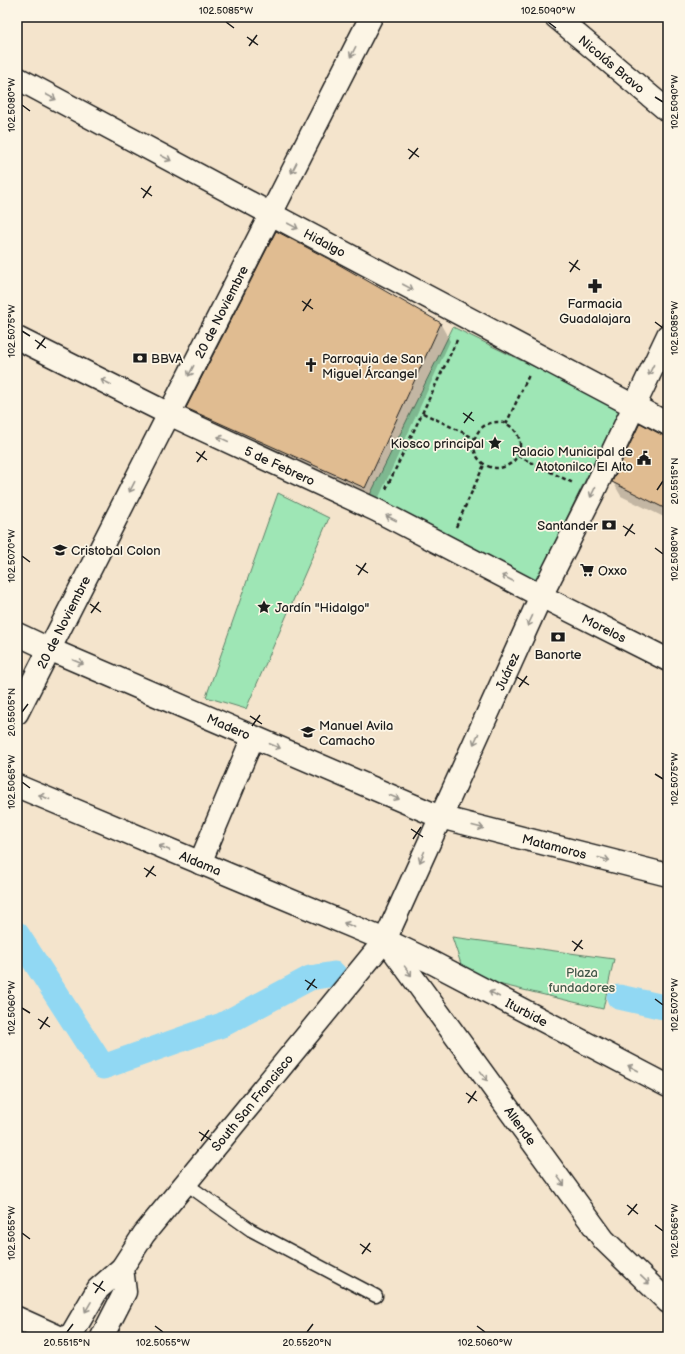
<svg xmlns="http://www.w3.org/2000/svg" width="685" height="1354" font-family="'Balsamiq Sans',sans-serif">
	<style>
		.green { fill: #9ee6b5; stroke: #5d8168 }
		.shadow { fill: #0003 }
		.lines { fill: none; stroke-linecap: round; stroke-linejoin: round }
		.canal { stroke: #91d8f3; stroke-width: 25 }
		.building { fill: #e0bc91; stroke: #1c1c1c }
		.lane-casing { stroke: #1c1c1c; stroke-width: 15 }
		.street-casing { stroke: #1c1c1c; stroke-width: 25 }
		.secondary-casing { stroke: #1c1c1c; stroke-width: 25 }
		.path { stroke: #1c1c1c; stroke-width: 2.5; stroke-dasharray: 4 3; stroke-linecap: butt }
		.lane { stroke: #fcf5e5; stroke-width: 12 }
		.street { stroke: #fcf5e5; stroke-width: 22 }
		.secondary { stroke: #fcf5e5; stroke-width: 22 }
		.oneway { stroke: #97938b }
		.ticks { fill: none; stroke: #1c1c1c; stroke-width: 1.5 }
		.labels { text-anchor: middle; stroke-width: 3.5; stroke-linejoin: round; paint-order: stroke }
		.street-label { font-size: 13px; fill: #1c1c1c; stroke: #fcf5e5 }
		.poi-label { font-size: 13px; fill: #1c1c1c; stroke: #fcf5e5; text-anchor: start }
		.park-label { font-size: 13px; fill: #43594a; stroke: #fcf5e5 }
		.neatline { fill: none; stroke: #1c1c1c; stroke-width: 1.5 }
		.ticks-label { font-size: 10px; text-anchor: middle; fill: #1c1c1c }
	</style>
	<rect width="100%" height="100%" fill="#f4e4cc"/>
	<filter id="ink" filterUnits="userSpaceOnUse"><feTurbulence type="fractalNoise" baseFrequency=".025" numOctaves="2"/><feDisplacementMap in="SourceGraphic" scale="8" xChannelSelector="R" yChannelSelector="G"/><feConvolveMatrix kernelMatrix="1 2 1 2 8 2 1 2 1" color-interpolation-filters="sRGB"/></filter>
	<g filter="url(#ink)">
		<!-- green -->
		<g class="green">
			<path d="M453,327L620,409L534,585L366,503Z"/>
			<path d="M278,493L329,518L246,709L206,697Z"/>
			<path d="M452,937L614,959L603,1009L465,976Z"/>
		</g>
		<!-- shadow -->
		<g class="shadow">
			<path d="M440,323L450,341L375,506L197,426L187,408Z"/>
			<path d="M662,436L668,437V519L621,496L613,482Z"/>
		</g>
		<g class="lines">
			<!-- canal -->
			<g class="canal">
				<path d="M17,934L103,1067L222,1025L310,978L334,974"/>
				<path d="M619,997L668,1008"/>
			</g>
		</g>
		<!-- building -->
		<g class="building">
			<path d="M276,231L338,264L441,323L365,488L186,408Z"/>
			<path d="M640,423L662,435L668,436V510L612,482Z"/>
		</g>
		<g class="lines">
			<defs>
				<path id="lane" d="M185,1183L251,1230L376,1296"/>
				<g id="street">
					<path id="s1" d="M556,17L668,111"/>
					<path id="s2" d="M17,338L169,414L376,510L541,596L668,660"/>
					<path d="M634,406L668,424"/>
					<path id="s3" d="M17,634L49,649L440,817L668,875"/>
					<path id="s4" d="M17,713L371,17"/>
					<path id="s5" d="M17,786L385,940L433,963L668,1086"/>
					<path d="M200,863L253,737"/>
					<path id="s6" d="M387,942L604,1240L668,1302"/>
					<path d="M17,1318L59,1337"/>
					<path id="s7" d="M70,1337L98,1289L122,1268L144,1234L385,940L541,596L593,493L668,335"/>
					<path d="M102,1337L125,1292L122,1268"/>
				</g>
				<g id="secondary">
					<path id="s8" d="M17,78L271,214L634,406"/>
				</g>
			</defs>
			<!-- lane casing -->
			<use href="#lane" class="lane-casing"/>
			<!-- street casing -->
			<use href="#street" class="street-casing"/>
			<!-- secondary casing -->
			<use href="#secondary" class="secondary-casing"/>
			<!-- path -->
			<g class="path">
				<path d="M423,413L474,438"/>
				<circle cx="497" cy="445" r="23"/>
				<path d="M506,424L529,375"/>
				<path d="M518,456L573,483"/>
				<path d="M386,489L458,338"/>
				<path d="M456,527L484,465"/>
			</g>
			<!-- lane -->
			<use href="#lane" class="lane"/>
			<!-- street -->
			<use href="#street" class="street"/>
			<!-- secondary -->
			<use href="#secondary" class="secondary"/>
		</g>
		<!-- one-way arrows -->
		<defs><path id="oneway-shaft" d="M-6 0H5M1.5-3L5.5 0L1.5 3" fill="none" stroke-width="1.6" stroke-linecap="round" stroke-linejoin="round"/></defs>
		<g class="oneway">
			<use href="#oneway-shaft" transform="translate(353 52) rotate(117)"/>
			<use href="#oneway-shaft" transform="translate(51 97) rotate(28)"/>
			<use href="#oneway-shaft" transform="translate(166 158) rotate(28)"/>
			<use href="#oneway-shaft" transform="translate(294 168) rotate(117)"/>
			<use href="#oneway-shaft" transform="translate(293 226) rotate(28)"/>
			<use href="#oneway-shaft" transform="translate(408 287) rotate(28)"/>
			<use href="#oneway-shaft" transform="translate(651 370) rotate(116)"/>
			<use href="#oneway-shaft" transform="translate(191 371) rotate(117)"/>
			<use href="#oneway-shaft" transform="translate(106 382) rotate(-153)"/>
			<use href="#oneway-shaft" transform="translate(223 439) rotate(-155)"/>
			<use href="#oneway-shaft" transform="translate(132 487) rotate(117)"/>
			<use href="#oneway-shaft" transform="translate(593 492) rotate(116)"/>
			<use href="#oneway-shaft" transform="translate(391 518) rotate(-153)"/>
			<use href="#oneway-shaft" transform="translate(507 578) rotate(-152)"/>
			<use href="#oneway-shaft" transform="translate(530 621) rotate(115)"/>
			<use href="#oneway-shaft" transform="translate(78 662) rotate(23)"/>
			<use href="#oneway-shaft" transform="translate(476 739) rotate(115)"/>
			<use href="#oneway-shaft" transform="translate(275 746) rotate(23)"/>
			<use href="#oneway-shaft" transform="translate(44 797) rotate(-157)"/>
			<use href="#oneway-shaft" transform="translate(394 797) rotate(23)"/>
			<use href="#oneway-shaft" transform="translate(478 827) rotate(14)"/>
			<use href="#oneway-shaft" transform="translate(164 848) rotate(-157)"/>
			<use href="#oneway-shaft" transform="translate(422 857) rotate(114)"/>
			<use href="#oneway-shaft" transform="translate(604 859) rotate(14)"/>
			<use href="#oneway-shaft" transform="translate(349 925) rotate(-157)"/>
			<use href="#oneway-shaft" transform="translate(408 971) rotate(54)"/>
			<use href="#oneway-shaft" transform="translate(494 994) rotate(-152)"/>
			<use href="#oneway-shaft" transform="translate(633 1068) rotate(-152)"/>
			<use href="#oneway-shaft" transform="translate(484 1076) rotate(54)"/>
			<use href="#oneway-shaft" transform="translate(561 1181) rotate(54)"/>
			<use href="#oneway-shaft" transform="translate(645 1280) rotate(44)"/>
			<use href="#oneway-shaft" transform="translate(88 1307) rotate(120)"/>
		</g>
	</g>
	<!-- ticks -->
	<path class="ticks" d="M226,22L234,28M548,22L556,28M247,37L258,45M249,46L257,35M655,97L663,102M22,105L30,111M408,149L419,157M409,159L418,148M141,188L152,196M143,198L151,186M569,262L580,270M570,272L578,260M302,301L313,309M303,311L311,299M655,322L663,328M22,331L30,336M35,340L46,348M37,349L45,338M463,413L474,421M464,423L472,412M196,452L207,460M197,462L205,451M657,490L663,481M623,526L635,534M625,536L633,524M655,548L663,554M22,556L30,562M356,565L368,573M358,575L366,563M90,604L101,612M91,613L99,602M517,677L529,685M519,687L527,676M22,712L28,704M250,716L262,724M252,726L260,715M655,774L663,779M22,782L30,788M411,829L423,837M413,839L421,827M144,868L156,876M146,877L154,866M572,941L583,949M574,951L582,940M305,980L317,988M307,990L315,979M655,999L663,1005M22,1008L30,1013M38,1019L50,1027M40,1029L48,1017M466,1093L477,1101M468,1103L476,1091M199,1132L211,1140M201,1141L209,1130M627,1205L638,1214M628,1215L637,1204M655,1225L663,1231M22,1233L30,1239M360,1244L371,1252M362,1254L370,1243M93,1283L105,1291M95,1293L103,1281M155,1326L163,1332M477,1326L485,1332M67,1332L73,1324M307,1332L313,1324"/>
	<!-- icons -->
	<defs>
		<symbol id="pharmacy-bare" viewBox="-9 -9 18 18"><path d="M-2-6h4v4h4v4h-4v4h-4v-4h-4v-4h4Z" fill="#1c1c1c" stroke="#fcf5e5" stroke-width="2.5" paint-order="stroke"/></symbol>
		<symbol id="bank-bare" viewBox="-9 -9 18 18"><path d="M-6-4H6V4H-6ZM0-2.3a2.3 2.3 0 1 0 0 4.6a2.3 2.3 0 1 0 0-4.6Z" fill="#1c1c1c" stroke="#fcf5e5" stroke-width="2.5" paint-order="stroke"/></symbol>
		<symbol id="church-bare" viewBox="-9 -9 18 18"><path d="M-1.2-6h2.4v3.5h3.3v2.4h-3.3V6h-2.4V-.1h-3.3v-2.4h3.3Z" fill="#1c1c1c" stroke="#fcf5e5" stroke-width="2.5" paint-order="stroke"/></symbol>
		<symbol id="sight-bare" viewBox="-9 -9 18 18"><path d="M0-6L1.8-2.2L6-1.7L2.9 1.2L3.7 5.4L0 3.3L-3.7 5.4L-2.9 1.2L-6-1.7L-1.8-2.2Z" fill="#1c1c1c" stroke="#fcf5e5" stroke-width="2.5" paint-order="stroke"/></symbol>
		<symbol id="civic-bare" viewBox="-9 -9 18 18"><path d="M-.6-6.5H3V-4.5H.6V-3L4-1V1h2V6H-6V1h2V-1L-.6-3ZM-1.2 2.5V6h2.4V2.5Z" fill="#1c1c1c" stroke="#fcf5e5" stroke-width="2.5" paint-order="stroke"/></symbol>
		<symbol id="school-bare" viewBox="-9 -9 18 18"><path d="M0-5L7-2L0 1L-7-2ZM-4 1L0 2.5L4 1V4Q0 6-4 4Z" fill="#1c1c1c" stroke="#fcf5e5" stroke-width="2.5" paint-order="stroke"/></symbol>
		<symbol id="supermarket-bare" viewBox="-9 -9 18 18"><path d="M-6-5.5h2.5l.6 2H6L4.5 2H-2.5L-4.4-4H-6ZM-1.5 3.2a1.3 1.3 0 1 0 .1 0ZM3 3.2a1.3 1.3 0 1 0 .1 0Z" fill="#1c1c1c" stroke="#fcf5e5" stroke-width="2.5" paint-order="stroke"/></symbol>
	</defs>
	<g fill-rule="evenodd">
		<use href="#pharmacy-bare" x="585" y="276" width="20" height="20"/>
		<use href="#bank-bare" x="130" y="348" width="20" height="20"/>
		<use href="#church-bare" x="301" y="355" width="20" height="20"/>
		<use href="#sight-bare" x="485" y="433" width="20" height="20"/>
		<use href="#civic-bare" x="634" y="448" width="20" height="20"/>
		<use href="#bank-bare" x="599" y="515" width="20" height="20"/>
		<use href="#school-bare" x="50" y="540" width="20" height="20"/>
		<use href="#supermarket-bare" x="577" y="560" width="20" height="20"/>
		<use href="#sight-bare" x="254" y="597" width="20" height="20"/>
		<use href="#bank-bare" x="548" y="627" width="20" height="20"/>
		<use href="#school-bare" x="298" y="722" width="20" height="20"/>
	</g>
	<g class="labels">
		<!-- street labels -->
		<g class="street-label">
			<text dy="5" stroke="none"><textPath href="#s1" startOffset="73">Nicolás Bravo</textPath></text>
			<text dy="5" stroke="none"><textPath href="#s8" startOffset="349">Hidalgo</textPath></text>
			<text dy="5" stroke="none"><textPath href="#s4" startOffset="450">20 de Noviembre</textPath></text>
			<text dy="5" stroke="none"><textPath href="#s2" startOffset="292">5 de Febrero</textPath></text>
			<text dy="5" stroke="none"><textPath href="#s4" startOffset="102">20 de Noviembre</textPath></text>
			<text dy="5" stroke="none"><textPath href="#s2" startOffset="655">Morelos</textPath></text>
			<text dy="5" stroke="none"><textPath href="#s7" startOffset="803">Juárez</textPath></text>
			<text dy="5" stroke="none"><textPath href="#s3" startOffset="231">Madero</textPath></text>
			<text dy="5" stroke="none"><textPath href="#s3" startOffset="579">Matamoros</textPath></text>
			<text dy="5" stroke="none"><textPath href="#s5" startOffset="199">Aldama</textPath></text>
			<text dy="5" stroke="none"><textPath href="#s5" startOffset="558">Iturbide</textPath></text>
			<text dy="5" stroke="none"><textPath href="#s7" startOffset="298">South San Francisco</textPath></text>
			<text dy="5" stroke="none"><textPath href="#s6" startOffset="227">Allende</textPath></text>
		</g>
		<!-- poi labels -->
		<g class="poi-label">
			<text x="595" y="308" text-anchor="middle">Farmacia<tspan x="595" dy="15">Guadalajara</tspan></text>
			<text x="151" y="363">BBVA</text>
			<text x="322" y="363">Parroquia de San<tspan x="322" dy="15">Miguel Árcangel</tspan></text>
			<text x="484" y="448" text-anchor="end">Kiosco principal</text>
			<text x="633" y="456" text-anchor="end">Palacio Municipal de<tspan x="633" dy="15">Atotonilco El Alto</tspan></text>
			<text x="598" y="530" text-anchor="end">Santander</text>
			<text x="71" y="555">Cristobal Colon</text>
			<text x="598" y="575">Oxxo</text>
			<text x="275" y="612">Jardín "Hidalgo"</text>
			<text x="558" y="659" text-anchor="middle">Banorte</text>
			<text x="319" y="730">Manuel Avila<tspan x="319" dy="15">Camacho</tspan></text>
		</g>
		<!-- park labels -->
		<g class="park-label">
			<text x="582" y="977">Plaza<tspan x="582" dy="15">fundadores</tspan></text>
		</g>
	</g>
	<!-- margin -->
	<rect width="685" height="1354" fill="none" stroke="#fcf5e5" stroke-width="44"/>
	<rect x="22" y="22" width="641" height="1310" class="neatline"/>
	<g class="ticks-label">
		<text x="226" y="14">102.5085°W</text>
		<text x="548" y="14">102.5090°W</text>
		<text transform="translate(674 102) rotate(-90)" y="4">102.5090°W</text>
		<text transform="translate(11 105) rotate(-90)" y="4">102.5080°W</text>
		<text transform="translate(674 328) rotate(-90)" y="4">102.5085°W</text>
		<text transform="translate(11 331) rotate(-90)" y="4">102.5075°W</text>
		<text transform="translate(674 481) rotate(-90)" y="4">20.5515°N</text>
		<text transform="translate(674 554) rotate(-90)" y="4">102.5080°W</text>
		<text transform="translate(11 556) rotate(-90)" y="4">102.5070°W</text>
		<text transform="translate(11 712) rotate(-90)" y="4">20.5505°N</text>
		<text transform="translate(674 779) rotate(-90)" y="4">102.5075°W</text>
		<text transform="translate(11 782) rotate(-90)" y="4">102.5065°W</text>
		<text transform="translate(674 1005) rotate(-90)" y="4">102.5070°W</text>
		<text transform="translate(11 1008) rotate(-90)" y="4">102.5060°W</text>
		<text transform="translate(674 1231) rotate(-90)" y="4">102.5065°W</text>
		<text transform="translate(11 1233) rotate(-90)" y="4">102.5055°W</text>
		<text x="67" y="1346">20.5515°N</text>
		<text x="163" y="1346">102.5055°W</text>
		<text x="307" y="1346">20.5520°N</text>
		<text x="485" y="1346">102.5060°W</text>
	</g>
</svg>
